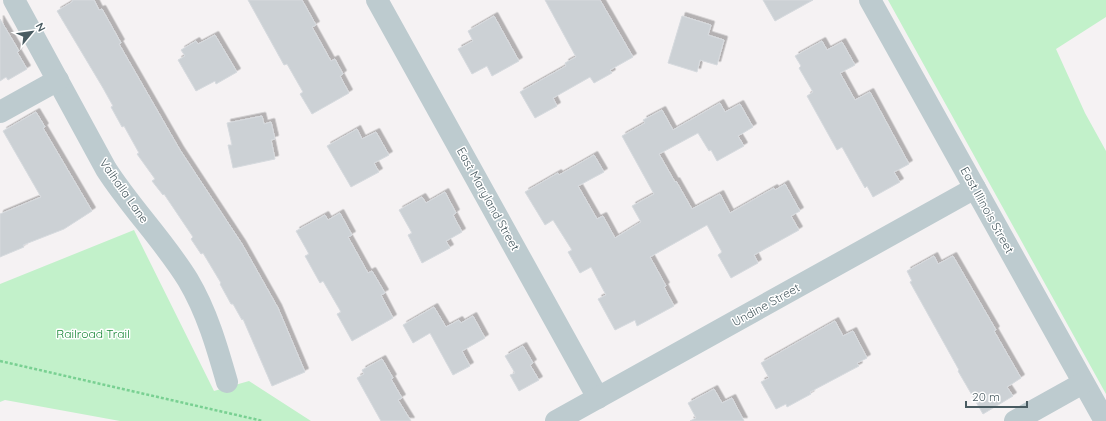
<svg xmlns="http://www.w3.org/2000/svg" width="1106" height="421" font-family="Quicksand,sans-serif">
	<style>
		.green { fill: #c2f1ca }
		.building { fill: #ccd1d5; stroke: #d6dade; filter: url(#shadow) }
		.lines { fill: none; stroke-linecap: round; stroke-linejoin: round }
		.path { stroke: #79d092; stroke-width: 2.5; stroke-dasharray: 3 2; stroke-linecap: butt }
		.minor { stroke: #bdcbcf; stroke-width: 22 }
		.labels { text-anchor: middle; stroke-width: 3; stroke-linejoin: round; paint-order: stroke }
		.street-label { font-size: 12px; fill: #495b61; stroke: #fff }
		.park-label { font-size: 12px; fill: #168635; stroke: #fff }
	</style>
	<defs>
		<filter id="shadow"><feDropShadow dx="3.5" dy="-3.5" stdDeviation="0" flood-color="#0004"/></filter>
	</defs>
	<rect width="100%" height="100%" fill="#f5f2f3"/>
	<!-- green -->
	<g class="green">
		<path d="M888,0H1106V17L1056,49L1085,113L1106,151V394Z"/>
		<path d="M134,230L214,391L249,381L311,421H120L5,400L0,402V284Z"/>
	</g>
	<!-- building -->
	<g class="building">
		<path d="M73,0H94L99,10L102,9L121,43L119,44L180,150L242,244L278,308L305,372L272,386L243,319L242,320L233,304H231L220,284L221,283L203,253L201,254L191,239L193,237L164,194L163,195L152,181L155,179L137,154L139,153L124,126L122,127L111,107L113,106L103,88L57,11L72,2Z"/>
		<path d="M248,0H302L316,25L312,27L331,61L335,59L343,74L340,76L349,93L312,114L300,94L303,92L287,64L284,65Z"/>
		<path d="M545,0H600L633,57L610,70L612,73L594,83L590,77L553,98L557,106L535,118L520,92L566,66L565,63L576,57Z"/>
		<path d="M763,0H813L775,21Z"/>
		<path d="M494,16L519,61L492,76L487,66L472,74L458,49L473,41L468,31Z"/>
		<path d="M682,16L711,25L708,35L724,40L717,65L700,60L697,72L668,63Z"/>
		<path d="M0,19L19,51L17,52L27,69L8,80L6,77L0,81Z"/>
		<path d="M215,35L237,72L216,84L215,81L196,91L178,60L185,56L181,50L196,41L198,44Z"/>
		<path d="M822,41L827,50L842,42L855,65L840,73L855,100L870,92L909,164L894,172L900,182L873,197L867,186L865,188L842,147L837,150L807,96L813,92L799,68L801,66L795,56Z"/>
		<path d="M720,103L725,112L740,104L753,127L738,136L744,146L717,161L711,150L709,151L698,133L659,154L675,182L676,181L692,209L720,194L730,213L774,188L775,190L785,184L800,211L791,216L799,230L754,255L758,263L731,278L718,255L722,252L707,225L650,257L666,286L664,287L674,306L637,326L635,320L615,330L598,299L606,295L591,267L580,273L568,252L572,250L553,220L545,225L525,192L558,173L559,175L594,155L604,172L578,186L597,219L603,216L615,238L641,222L632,206L654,194L622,136L645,123L643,120L662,110L673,130Z"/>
		<path d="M36,112L45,127L43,128L92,211L64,229L23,245L24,247L0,257V214L41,197L3,131Z"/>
		<path d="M262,116L264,124L271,122L275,139L271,140L275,159L233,168L228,145H232L227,123Z"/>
		<path d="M357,129L362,139L376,132L389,155L374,163L379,172L351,187L327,146Z"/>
		<path d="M445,192L456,213L453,215L462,232L446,241L450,248L422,263L408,235L412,233L399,210L422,197L426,203Z"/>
		<path d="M340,213L352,235L348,237L368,273L372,271L385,293L381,295L393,318L352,341L337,314L341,312L323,281L320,283L305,256L309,254L296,231L325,215L328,220Z"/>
		<path d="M934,256L938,264L953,256L996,330L994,331L1021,378L1007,387L1013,396L983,414L958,371L959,370L910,282L912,281L907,271Z"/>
		<path d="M434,307L446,327L459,320L461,323L473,316L485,338L462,351L470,366L453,375L430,333L413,343L403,325Z"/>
		<path d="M835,321L843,336L853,331L867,358L857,363L859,366L810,392L811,394L787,407L786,404L776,409L761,382L769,378L761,363Z"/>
		<path d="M523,346L533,363L530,365L539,380L519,391L510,375L515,373L505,356Z"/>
		<path d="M382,359L393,378L391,379L402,398L398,400L411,421H381L357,378L364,374L362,370Z"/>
		<path d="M714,389L722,403L732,398L744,421H690L696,418L688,403Z"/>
	</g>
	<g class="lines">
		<!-- path -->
		<path class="path" d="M0,361L263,421"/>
		<!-- minor -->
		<g class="minor">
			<path d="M14,0L106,169C131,208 164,241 188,280C207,312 217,347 227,382"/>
			<path d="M377,0L598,398"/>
			<path d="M870,0L1105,421"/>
			<path d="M0,112L58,80"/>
			<path d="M556,421L975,188"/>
			<path d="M1015,421L1083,383"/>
		</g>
	</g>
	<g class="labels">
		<!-- street labels -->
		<g class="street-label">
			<text transform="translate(124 191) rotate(55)" y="4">Valhalla Lane</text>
			<text transform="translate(488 199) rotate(61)" y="4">East Maryland Street</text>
			<text transform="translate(987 210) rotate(61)" y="4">East Illinois Street</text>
			<text transform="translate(766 305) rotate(-29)" y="4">Undine Street</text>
		</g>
		<!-- park labels -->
		<g class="park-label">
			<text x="93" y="338">Railroad Trail</text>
		</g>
	</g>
	<!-- north arrow -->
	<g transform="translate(32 32) rotate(61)" stroke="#ffffff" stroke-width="3" paint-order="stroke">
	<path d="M0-3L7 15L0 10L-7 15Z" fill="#495b61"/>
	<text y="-6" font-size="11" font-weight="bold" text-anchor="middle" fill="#495b61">N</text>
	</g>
	<!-- scale -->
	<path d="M966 401v6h61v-6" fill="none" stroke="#495b61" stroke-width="2"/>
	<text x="972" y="401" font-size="12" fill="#495b61" stroke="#ffffff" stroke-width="3" paint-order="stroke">20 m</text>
</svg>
